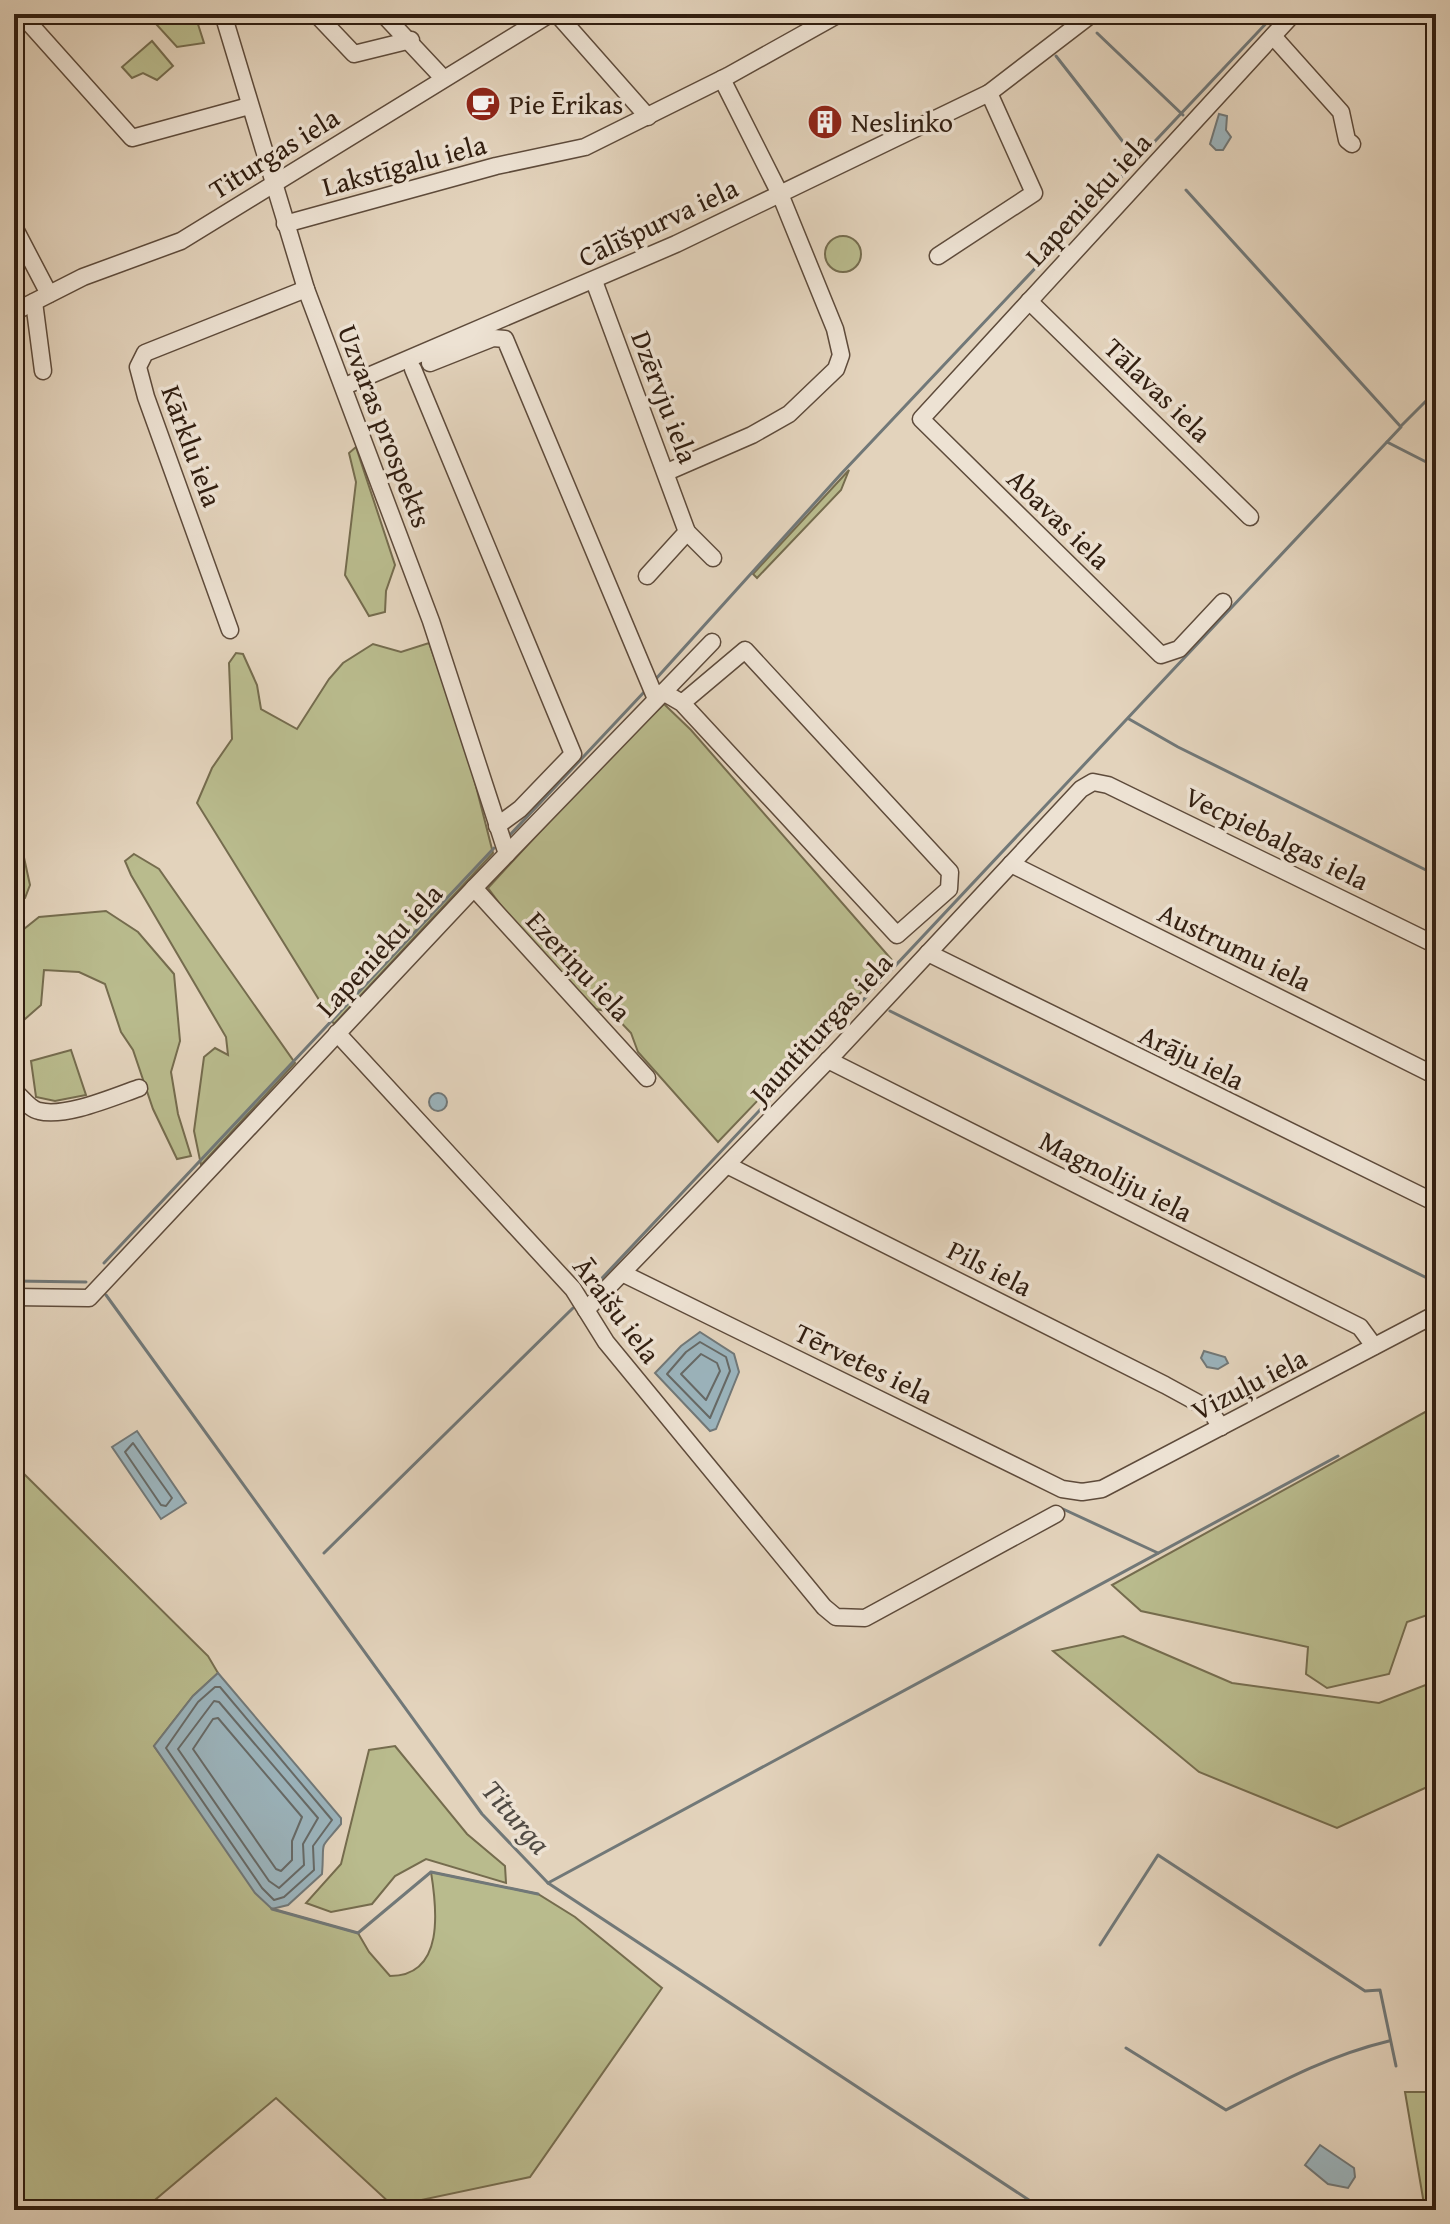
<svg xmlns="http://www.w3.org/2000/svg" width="1450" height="2224" font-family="'Gentium Book Plus',serif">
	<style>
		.green { fill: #b9bb8d; stroke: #756c4e; stroke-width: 2 }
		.water { fill: #9bb4bd; stroke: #717878; stroke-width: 2 }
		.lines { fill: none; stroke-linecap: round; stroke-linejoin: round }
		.shore { stroke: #666966; stroke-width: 2 }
		.stream { stroke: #717878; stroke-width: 3 }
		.minor-casing { stroke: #5e4b3b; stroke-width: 19 }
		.minor { stroke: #ede2d3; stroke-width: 16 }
		.labels { text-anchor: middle; stroke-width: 7; stroke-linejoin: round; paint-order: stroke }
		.poi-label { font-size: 28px; fill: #311e10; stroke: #ede2d3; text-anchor: start }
		.street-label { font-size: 28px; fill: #311e10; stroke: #ede2d3 }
		.water-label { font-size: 30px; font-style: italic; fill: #514b44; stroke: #ede2d3 }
	</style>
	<rect width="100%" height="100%" fill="#e3d3bc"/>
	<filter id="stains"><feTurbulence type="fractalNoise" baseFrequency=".0025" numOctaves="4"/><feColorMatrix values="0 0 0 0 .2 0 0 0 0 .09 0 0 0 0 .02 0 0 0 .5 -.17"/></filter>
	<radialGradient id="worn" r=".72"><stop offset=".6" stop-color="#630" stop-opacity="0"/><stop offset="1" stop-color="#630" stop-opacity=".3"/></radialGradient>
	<!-- green -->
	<g class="green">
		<path d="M196,18L204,43L177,47L156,24Z"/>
		<path d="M152,41L173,66L157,80L143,73L132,78L122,67Z"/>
		<circle cx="843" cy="254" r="18"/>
		<path d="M356,447L395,565L386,591L385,612L369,616L345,575L356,482L349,453Z"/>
		<path d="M849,470L841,490L757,578L753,574Z"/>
		<path d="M429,643L465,743L493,853L334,1024L197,803L212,768L232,739L229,663L236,653L243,654L257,685L261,709L297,729L329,679L343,663L373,644L401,652Z"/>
		<path d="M664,704L691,730L892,960L718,1142L638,1052L631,1033L611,1012L596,1009L528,942L488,888L594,773Z"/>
		<path d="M14,812L30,885L25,898L14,903Z"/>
		<path d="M134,854L159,869L295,1063L201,1165L194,1131L204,1057L215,1048L228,1055L226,1037L131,875L125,861Z"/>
		<path d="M106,911L138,932L174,974L180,1041L171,1072L178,1114L191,1156L177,1159L153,1109L133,1050L121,1032L105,984L79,972L44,970L41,1005L17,1026L14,937L39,917Z"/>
		<path d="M71,1050L86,1095L55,1101L36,1097L31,1061Z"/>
		<path d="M1436,1406V1612L1407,1622L1389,1674L1327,1688L1306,1674L1308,1647L1141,1611L1112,1585Z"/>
		<path d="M14,1464L208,1656L218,1673L193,1696L154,1746L272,1909L358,1933L369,1952L390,1976C445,1976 437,1909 431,1872L538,1894L575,1917L662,1988L530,2177L393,2206L276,2098L143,2210H14Z"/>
		<path d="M1123,1636L1232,1683L1379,1703L1436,1681V1783L1337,1828L1199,1772L1053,1651Z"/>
		<path d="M395,1746L467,1834L505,1866L506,1883L426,1859L395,1876L372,1904L331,1912L306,1903L341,1864L369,1750Z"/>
		<path d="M1405,2092H1436V2210H1425Z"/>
	</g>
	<!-- water -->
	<g class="water">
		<path d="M1219,114L1227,116L1226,130L1231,137L1223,150H1216L1210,144Z"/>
		<circle cx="438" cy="1102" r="9"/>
		<path d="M700,1332L734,1354L739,1372L716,1429L710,1431L655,1373L681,1346Z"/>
		<path d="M1204,1351L1225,1357L1228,1363L1218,1369L1207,1367L1201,1358Z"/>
		<path d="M137,1431L186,1503L161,1519L112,1447Z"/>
		<path d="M218,1673L341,1818V1824C317,1853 325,1837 322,1874L288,1905L272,1909L255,1893L154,1746L193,1696Z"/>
		<path d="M1436,1945V1986C1424,1977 1425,1955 1436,1945Z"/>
		<path d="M1320,2145L1354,2168L1355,2177L1348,2188L1328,2184L1305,2165Z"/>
	</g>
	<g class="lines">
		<!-- shore -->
		<g class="shore">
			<path d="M700,1342L726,1357L730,1371L710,1418L667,1374L686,1352Z"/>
			<path d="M701,1354L717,1363L720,1371L706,1400L681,1374Z"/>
			<path d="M133,1443L172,1498L166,1506L161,1505L125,1452Z"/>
			<path d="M215,1687H220L332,1820L313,1846L314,1870L284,1897L274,1900L262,1888L166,1748L198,1702Z"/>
			<path d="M214,1701L219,1702L318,1818L303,1844L304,1865L279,1888L269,1881L178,1749Z"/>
			<path d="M218,1718L302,1817L292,1841V1860L281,1871L276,1869L193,1749L213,1719Z"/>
		</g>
		<!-- stream -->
		<g class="stream">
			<path d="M1097,33L1183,115"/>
			<path d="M1056,56L1138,161"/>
			<path d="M1402,425L1436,391"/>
			<path d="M1387,442L1436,467"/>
			<path d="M654,681L841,474L1275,14"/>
			<path d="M1129,719L1178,747L1436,875"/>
			<path d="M509,836L646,690"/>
			<path d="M890,1011L1435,1282"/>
			<path d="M104,1263L494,848"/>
			<path d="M14,1281L86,1282"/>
			<path d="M589,1292L1401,427L1186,190"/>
			<path d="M106,1295L482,1814L548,1883L1044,2210"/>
			<path d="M1063,1509L1158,1553"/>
			<path d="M324,1553L573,1308"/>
			<path d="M548,1883L1338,1456"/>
			<path d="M272,1909L358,1933L431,1872L538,1894"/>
			<path d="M1100,1945L1158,1855L1365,1991L1380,1990L1396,2066"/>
			<path d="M1126,2048L1226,2110C1280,2082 1330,2055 1389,2041"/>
		</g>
		<defs>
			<g id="minor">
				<path d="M21,14L132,138L249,106"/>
				<path d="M223,14L306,289L431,621L507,854"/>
				<path d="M316,14L354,54L411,40"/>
				<path d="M383,14L443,78"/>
				<path d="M557,14L648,117"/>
				<path d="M1273,36L1341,112L1347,140L1352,144"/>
				<path d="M285,224L496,166L585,147L728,76L839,14"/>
				<path d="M14,227L49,294"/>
				<path d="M938,256L1034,193L989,93"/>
				<path d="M594,281L687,532L647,576"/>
				<path d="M1029,301L1250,517"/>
				<path d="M34,302L43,371"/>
				<path d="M14,312L83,277L181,241L550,14"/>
				<path d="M430,363L493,338L505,339L656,699"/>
				<path d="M413,369L573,754L520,809L497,826"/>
				<path d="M345,386L676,244L989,93L1092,14"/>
				<path d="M667,472L752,435L789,414L836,369L841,355L835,329L780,194L722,79"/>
				<path d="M687,532L713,558"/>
				<path d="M1223,602L1179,649L1161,655L921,419L1293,14"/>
				<path d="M230,630L146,397L138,367L145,353L306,289"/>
				<path d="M663,692L682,703L897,935L949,889L950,872L745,650L682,703"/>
				<path d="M1011,864L1436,1076"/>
				<path d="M474,888L647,1078"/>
				<path d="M928,953L1436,1203"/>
				<path d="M337,1033L573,1289L606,1342L824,1607L836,1617L865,1618L1056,1514"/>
				<path d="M828,1060L1360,1327L1374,1346"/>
				<path d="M14,1091C22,1097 29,1109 39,1111C65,1118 113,1097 139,1088"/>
				<path d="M727,1165L1165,1385L1209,1409L1221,1427"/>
				<path d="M624,1274L1062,1489L1082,1492L1102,1489L1436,1314"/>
				<path d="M14,1297L89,1298L474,888L712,642"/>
				<path d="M586,1310L835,1053L1081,789L1093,782L1108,785L1436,945"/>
			</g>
		</defs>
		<!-- minor casing -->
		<use href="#minor" class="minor-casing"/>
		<!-- minor -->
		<use href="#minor" class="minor"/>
	</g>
	<!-- icons -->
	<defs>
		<symbol id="cafe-disc" viewBox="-11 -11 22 22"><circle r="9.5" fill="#8f2418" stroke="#ede2d3"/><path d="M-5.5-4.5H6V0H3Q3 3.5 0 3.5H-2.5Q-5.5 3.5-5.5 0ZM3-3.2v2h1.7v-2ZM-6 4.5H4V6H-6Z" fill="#fff"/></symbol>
		<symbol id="building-disc" viewBox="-11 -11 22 22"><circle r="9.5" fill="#8f2418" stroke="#ede2d3"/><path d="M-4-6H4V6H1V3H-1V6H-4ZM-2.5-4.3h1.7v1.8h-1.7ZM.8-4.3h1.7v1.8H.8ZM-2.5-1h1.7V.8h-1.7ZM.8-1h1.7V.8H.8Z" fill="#fff"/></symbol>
	</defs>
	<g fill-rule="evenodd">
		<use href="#cafe-disc" x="463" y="84" width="40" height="40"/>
		<use href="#building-disc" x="805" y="102" width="40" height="40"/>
	</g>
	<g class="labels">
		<!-- poi labels -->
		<g class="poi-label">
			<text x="509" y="114">Pie Ērikas</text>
			<text x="851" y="132">Neslinko</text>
		</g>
		<!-- street labels -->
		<g class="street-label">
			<text transform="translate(274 153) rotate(-32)" y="10">Titurgas iela</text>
			<text transform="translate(404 165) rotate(-15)" y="10">Lakstīgalu iela</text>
			<text transform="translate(1088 199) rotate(-47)" y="10">Lapenieku iela</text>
			<text transform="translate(658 222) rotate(-25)" y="10">Cālīšpurva iela</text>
			<text transform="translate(1158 390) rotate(44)" y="10">Tālavas iela</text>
			<text transform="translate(665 397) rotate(69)" y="10">Dzērvju iela</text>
			<text transform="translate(385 426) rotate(69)" y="10">Uzvaras prospekts</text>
			<text transform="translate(192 446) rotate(70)" y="10">Kārklu iela</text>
			<text transform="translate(1059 519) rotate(44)" y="10">Abavas iela</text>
			<text transform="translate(1277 838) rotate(26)" y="10">Vecpiebalgas iela</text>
			<text transform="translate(1235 947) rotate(26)" y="10">Austrumu iela</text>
			<text transform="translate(379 950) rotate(-47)" y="10">Lapenieku iela</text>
			<text transform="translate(579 966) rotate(47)" y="10">Ezeriņu iela</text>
			<text transform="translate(821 1028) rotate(-47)" y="10">Jauntiturgas iela</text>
			<text transform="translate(1192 1057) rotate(26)" y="10">Arāju iela</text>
			<text transform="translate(1116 1176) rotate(27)" y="10">Magnoliju iela</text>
			<text transform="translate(990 1268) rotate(27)" y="10">Pils iela</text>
			<text transform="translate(617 1310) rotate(53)" y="10">Āraišu iela</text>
			<text transform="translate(864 1363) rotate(26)" y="10">Tērvetes iela</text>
			<text transform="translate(1249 1384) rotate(-27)" y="10">Vizuļu iela</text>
		</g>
		<!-- water labels -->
		<g class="water-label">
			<text transform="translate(516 1817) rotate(49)" y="10">Titurga</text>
		</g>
	</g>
	<!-- margin -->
	<rect width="1450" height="2224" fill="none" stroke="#e3d3bc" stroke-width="48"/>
	<rect x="16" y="16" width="1418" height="2192" fill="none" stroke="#311e10" stroke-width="4"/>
	<rect x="24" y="24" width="1402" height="2176" fill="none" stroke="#311e10" stroke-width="2"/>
	<rect width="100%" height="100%" filter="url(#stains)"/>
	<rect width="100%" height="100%" fill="url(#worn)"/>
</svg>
